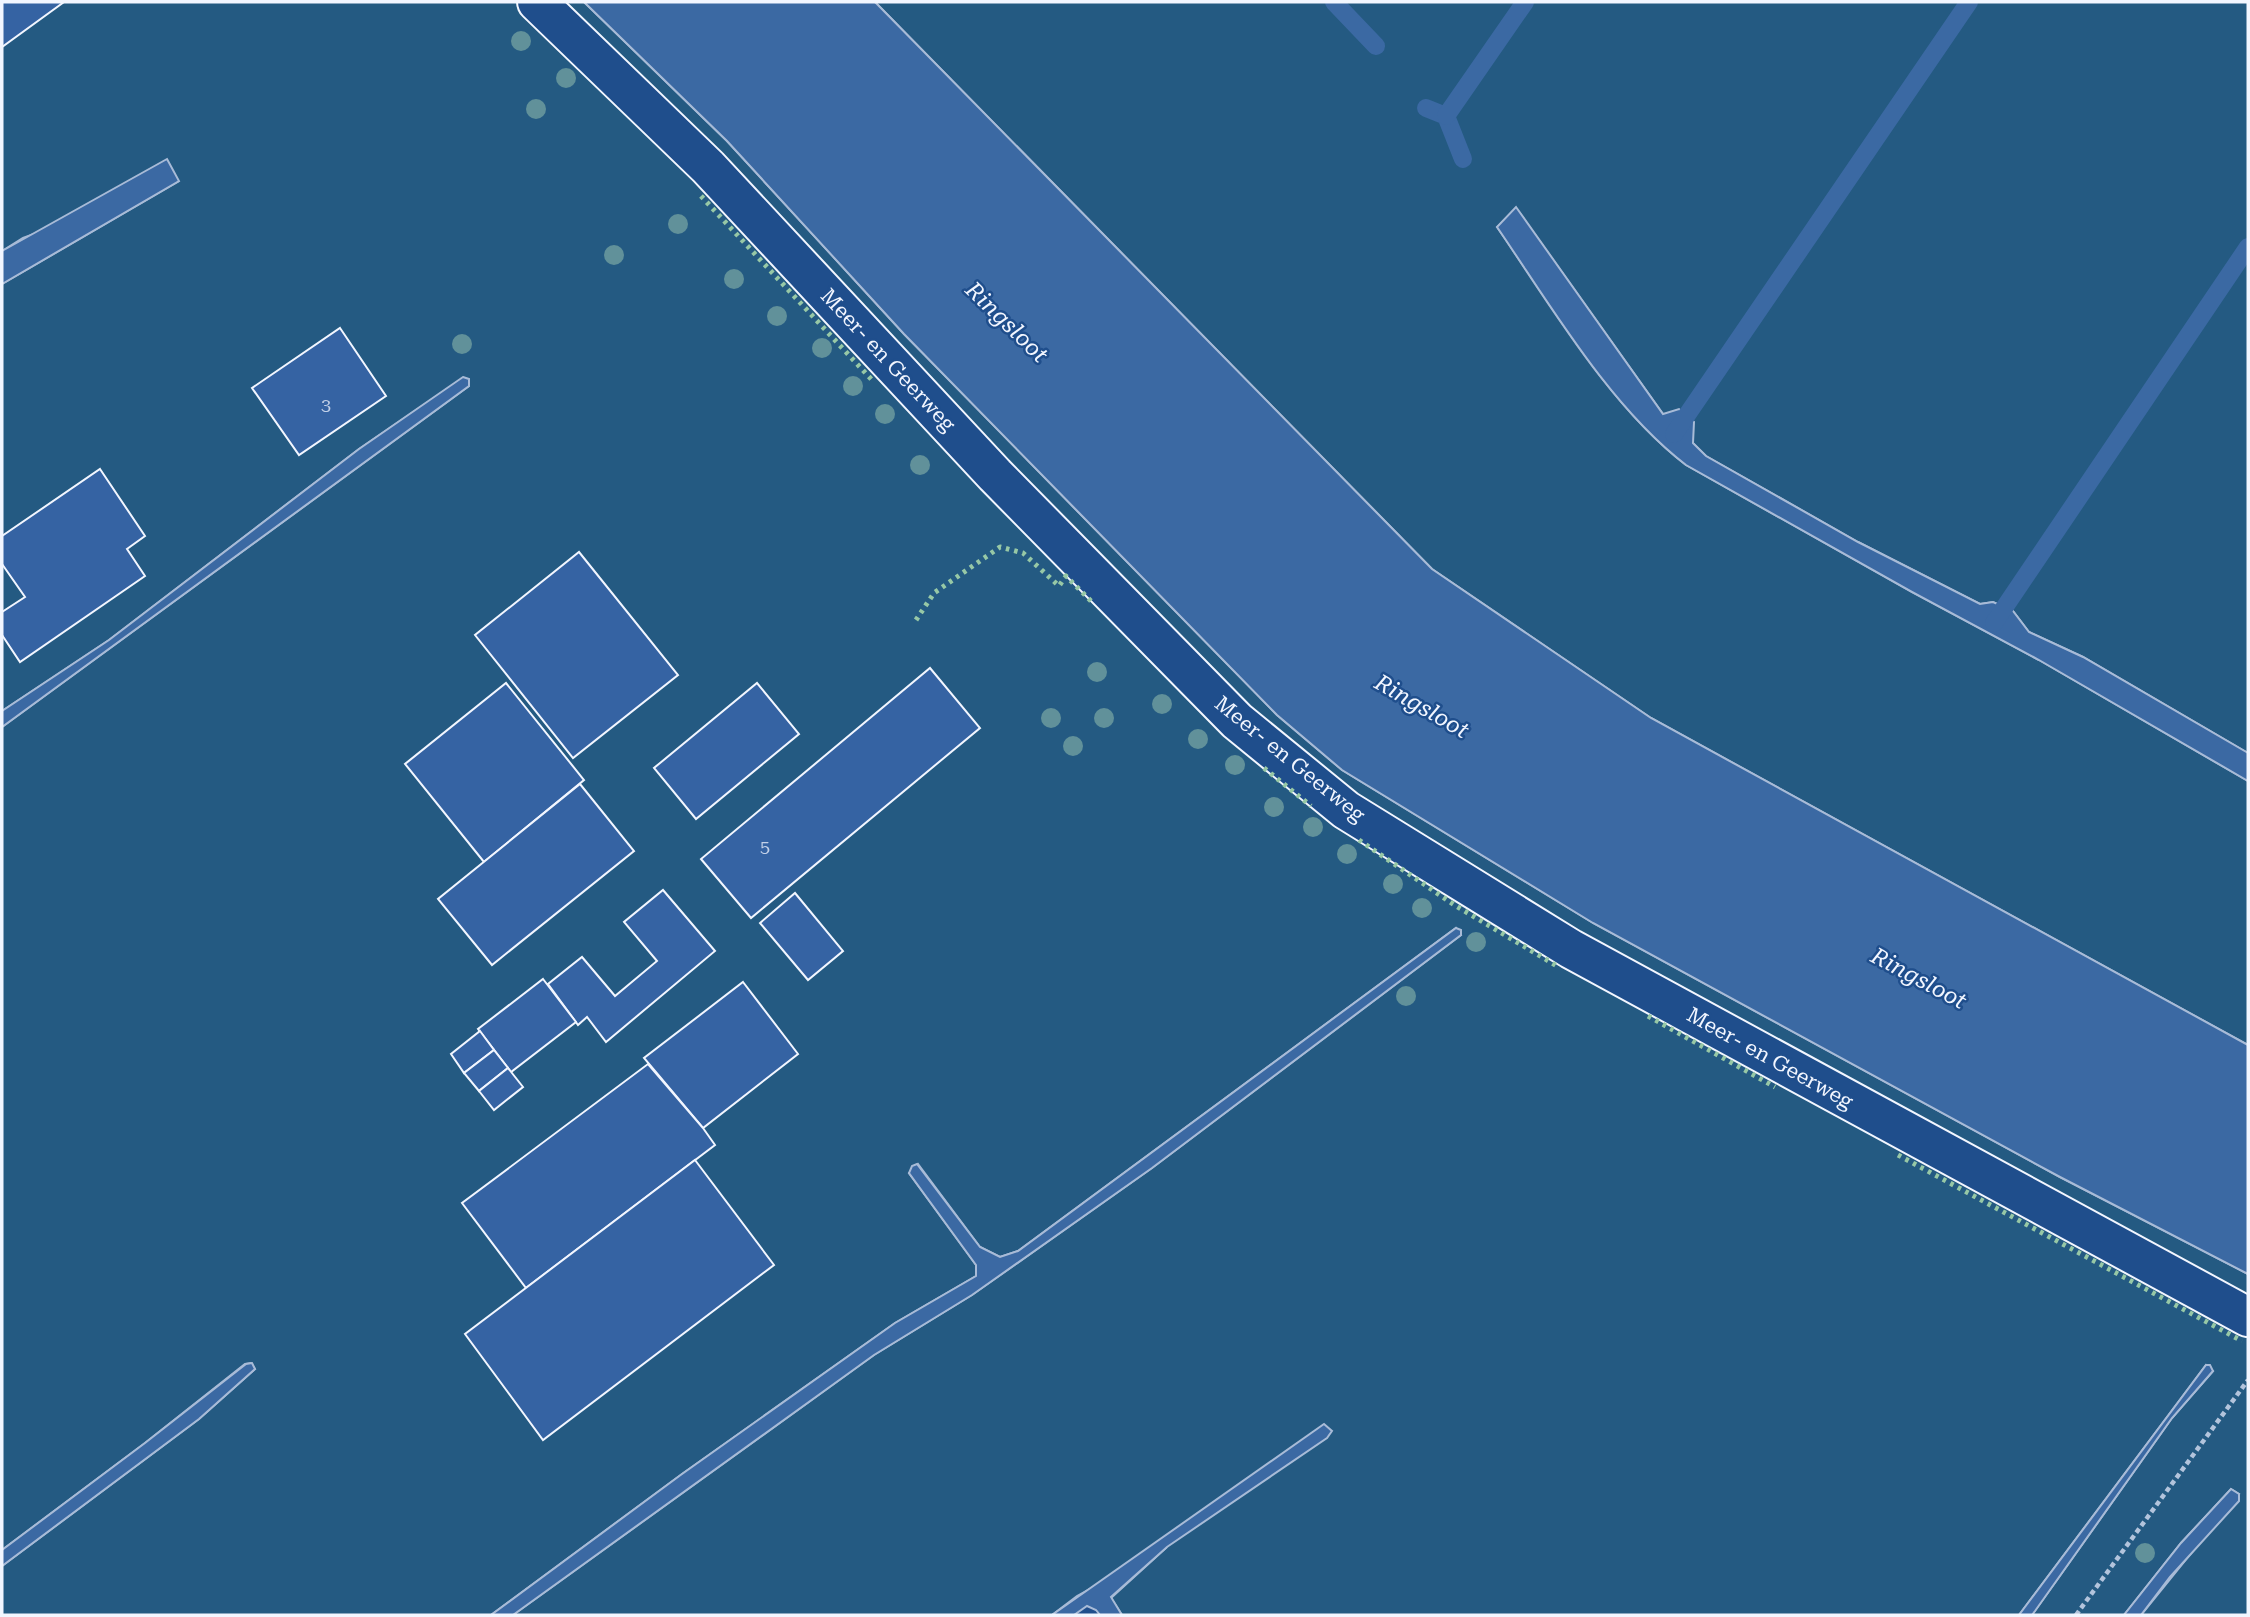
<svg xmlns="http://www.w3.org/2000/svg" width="2250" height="1617" font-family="'Roboto Serif',serif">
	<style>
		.green { fill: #245a82; stroke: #a8bbd7; stroke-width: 2 }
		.water { fill: #3b69a3; stroke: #a8bbd7; stroke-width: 2 }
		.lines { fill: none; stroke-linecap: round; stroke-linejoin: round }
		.stream { stroke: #3b69a3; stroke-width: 18 }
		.building { fill: #3563a3; stroke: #f2f6ff; stroke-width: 2 }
		.minor-casing { stroke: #f2f6ff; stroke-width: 42 }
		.path { stroke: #b3c4dc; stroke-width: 4.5; stroke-dasharray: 5 3.5; stroke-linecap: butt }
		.minor { stroke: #1f4e8c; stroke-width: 38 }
		.hedge { stroke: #97c8a6; stroke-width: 5; stroke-dasharray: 3.5 5; stroke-linecap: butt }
		.tree { fill: #61919a }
		.labels { text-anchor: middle; stroke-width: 5; stroke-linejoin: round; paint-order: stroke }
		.number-label { font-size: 18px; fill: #c3d1e8 }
		.street-label { font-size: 21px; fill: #f2f6ff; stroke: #1f4e8c }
		.water-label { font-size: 23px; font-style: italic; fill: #f2f6ff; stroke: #1f4e8c }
	</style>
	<rect width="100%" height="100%" fill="#1f4e8c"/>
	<!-- green -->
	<g class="green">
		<path d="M2,2H584L727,141L904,334L1277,715L1342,770L1593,923L2060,1177L2248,1274V1615H2141L2239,1494L2231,1489L2181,1543L2124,1615H2032L2172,1418L2213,1371L2206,1365L2019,1615H1122L1111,1598L1167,1547L1077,1596L1052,1615H513L874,1355L972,1295L1152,1168L1461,935L1456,928L1018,1251L1000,1257L980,1247L918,1164L909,1173L976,1265V1276L895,1323L682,1474L491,1615H2V1566L199,1419L255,1369L251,1363L245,1364L145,1443L2,1550V727L469,386V380L463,378L359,449L109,640L2,711V284L179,181L23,238L2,251Z"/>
		<path d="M875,2H2248V753L2083,657L2029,632L2013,611L1993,602L1980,604L1858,542L1706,456L1663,414L1516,208L1497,227C1552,306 1610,407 1686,465L1912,592L2039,660L2248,781V1045L1651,718L1432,569Z"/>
	</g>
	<!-- water -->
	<g class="water">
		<path d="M584,2H875L1432,569L1651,718L2248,1045V1274L2060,1177L1593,923L1342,770L1277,715L904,334L727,141Z"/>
		<path d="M167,159L179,181L2,284V251Z"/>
		<path d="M1516,207L1663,414L1679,409L1694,422L1693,443L1706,456L1858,542L1980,604L1993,602L2013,611L2029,632L2083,657L2248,753V781L2039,660L1912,592L1686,465C1610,407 1551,306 1497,227Z"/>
		<path d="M463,377L469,379V386L2,727V711L109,640L359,449Z"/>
		<path d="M1456,928L1461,930V935L1152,1168L972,1295L874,1355L513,1615H491L682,1474L895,1323L976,1276V1265L909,1173L912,1166L917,1164L980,1247L1000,1257L1018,1251Z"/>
		<path d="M252,1363L255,1369L199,1419L2,1566V1550L145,1443L246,1364Z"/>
		<path d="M2206,1365H2210L2213,1371L2172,1418L2035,1611L2032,1615H2019Z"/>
		<path d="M1324,1424L1332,1431L1327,1438L1167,1547L1111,1597L1122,1615H1100L1096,1610L1087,1606L1074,1615H1052Z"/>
		<path d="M2231,1489L2239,1494V1501L2170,1577L2141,1615H2124L2181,1543Z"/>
	</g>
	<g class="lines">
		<!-- stream -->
		<g class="stream">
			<path d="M1334,2L1376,46"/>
			<path d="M1426,108L1446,116L1463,159"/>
			<path d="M1446,116L1525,2"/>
			<path d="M1674,434L1969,2"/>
			<path d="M1994,623L2248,247"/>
		</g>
	</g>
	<!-- building -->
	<g class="building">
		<path d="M2,2H64L2,47Z"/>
		<path d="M340,328L386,396L299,455L252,388Z"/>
		<path d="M100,469L145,536L127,549L145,576L20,662L2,635V612L25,597L2,564V536Z"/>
		<path d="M579,552L678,675L573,758L475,635Z"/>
		<path d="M930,668L980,728L751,918L701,859Z"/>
		<path d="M506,683L584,780L484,862L405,764Z"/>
		<path d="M757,683L799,734L696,819L654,768Z"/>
		<path d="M580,784L634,851L492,965L438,899Z"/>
		<path d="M663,890L715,951L606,1042L587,1017L578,1025L548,984L582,957L615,996L657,961L624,922Z"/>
		<path d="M795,893L843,951L808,980L760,923Z"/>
		<path d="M543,979L576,1022L511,1072L478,1029Z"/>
		<path d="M743,982L798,1054L703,1128L644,1058Z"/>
		<path d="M480,1031L494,1050L464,1073L451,1054Z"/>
		<path d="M494,1050L508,1068L479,1091L464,1073Z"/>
		<path d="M648,1064L703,1128L715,1145L526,1288L462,1203Z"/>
		<path d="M508,1068L523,1087L494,1110L479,1091Z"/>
		<path d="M695,1160L774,1265L543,1440L465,1334Z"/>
	</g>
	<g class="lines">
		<defs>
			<path id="minor" d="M537,2L708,167L995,475L1237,721L1346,810L1571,949L2248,1317"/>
		</defs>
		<!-- minor casing -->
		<use href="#minor" class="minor-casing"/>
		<!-- path -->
		<path class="path" d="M2076,1615L2248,1380"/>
		<!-- minor -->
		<use href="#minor" class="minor"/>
		<!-- hedge -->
		<g class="hedge">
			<path d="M701,196L872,380"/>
			<path d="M916,620L934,593L1000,547L1023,553L1059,586L1066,576L1091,601"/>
			<path d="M1264,768L1311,806"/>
			<path d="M1359,840L1456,906L1557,966"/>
			<path d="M1648,1016L1775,1087"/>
			<path d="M1898,1155L2242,1341"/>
		</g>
	</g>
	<!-- trees -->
	<g class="tree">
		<circle cx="521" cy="41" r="10"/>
		<circle cx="566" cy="78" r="10"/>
		<circle cx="536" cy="109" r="10"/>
		<circle cx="678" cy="224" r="10"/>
		<circle cx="614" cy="255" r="10"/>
		<circle cx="734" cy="279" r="10"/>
		<circle cx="777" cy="316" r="10"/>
		<circle cx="462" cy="344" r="10"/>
		<circle cx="822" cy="348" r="10"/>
		<circle cx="853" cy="386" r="10"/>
		<circle cx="885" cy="414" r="10"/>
		<circle cx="920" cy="465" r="10"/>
		<circle cx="1097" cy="672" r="10"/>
		<circle cx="1162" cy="704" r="10"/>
		<circle cx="1051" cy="718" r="10"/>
		<circle cx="1104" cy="718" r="10"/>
		<circle cx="1198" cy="739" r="10"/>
		<circle cx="1073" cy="746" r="10"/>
		<circle cx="1235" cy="765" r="10"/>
		<circle cx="1274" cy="807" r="10"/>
		<circle cx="1313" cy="827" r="10"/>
		<circle cx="1347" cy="854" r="10"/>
		<circle cx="1393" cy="884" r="10"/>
		<circle cx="1422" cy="908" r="10"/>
		<circle cx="1476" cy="942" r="10"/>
		<circle cx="1406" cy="996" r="10"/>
		<circle cx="2145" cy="1553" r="10"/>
	</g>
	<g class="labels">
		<!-- number labels -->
		<g class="number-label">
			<text x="326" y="411">3</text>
			<text x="765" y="853">5</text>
		</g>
		<!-- street labels -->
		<g class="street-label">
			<text transform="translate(888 360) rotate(47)" y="7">Meer- en Geerweg</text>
			<text transform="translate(1290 759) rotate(39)" y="7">Meer- en Geerweg</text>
			<text transform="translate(1770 1058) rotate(29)" y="7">Meer- en Geerweg</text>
		</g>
		<!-- water labels -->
		<g class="water-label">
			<text transform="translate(1007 322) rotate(44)" y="8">Ringsloot</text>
			<text transform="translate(1422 706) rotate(30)" y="8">Ringsloot</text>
			<text transform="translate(1919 978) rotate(28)" y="8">Ringsloot</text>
		</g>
	</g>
	<!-- border -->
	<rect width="2250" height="1617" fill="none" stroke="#f2f6ff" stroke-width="7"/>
</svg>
